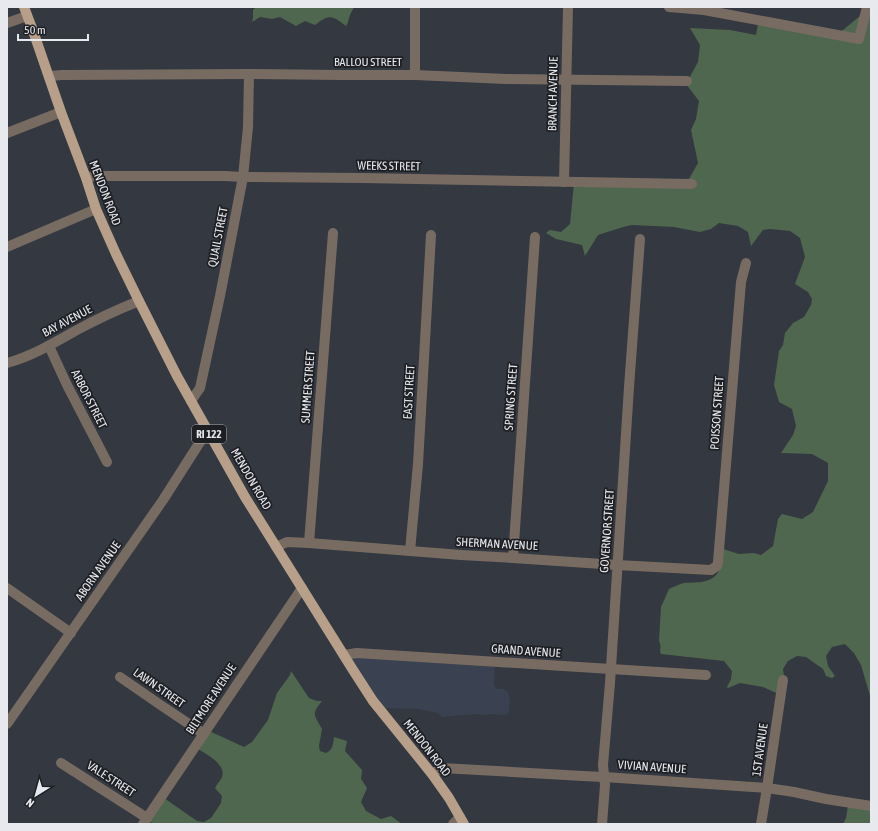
<svg xmlns="http://www.w3.org/2000/svg" width="878" height="831" font-family="'Asap Condensed',sans-serif">
	<style>
		.built { fill: #3a4150 }
		.forest { fill: #4f674f }
		.lines { fill: none; stroke-linecap: round; stroke-linejoin: round }
		.street { stroke: #786c62; stroke-width: 10 }
		.primary { stroke: #b79f8a; stroke-width: 10 }
		.labels { text-anchor: middle; stroke-width: 3.5; stroke-linejoin: round; paint-order: stroke }
		.shield { fill: #1d1f23; stroke: #aaacb2; stroke-width: 1 }
		.shield-label { font-size: 11px; font-weight: bold; fill: #e7e9ef }
		.street-label { font-size: 12px; fill: #e7e9ef; stroke: #1d1f23 }
	</style>
	<rect width="100%" height="100%" fill="#343841"/>
	<!-- built -->
	<path class="built" d="M349,655L495,659L494,686L497,689H503L508,692L510,701L509,712L506,715L489,714L486,715L474,714L442,717L438,713L418,709L383,708Z"/>
	<!-- forest -->
	<g class="forest">
		<path d="M256,7H354C353,10 351,12 350,15C348,20 349,22 346,26C332,15 329,14 315,25L305,21L296,26L280,17L272,19L260,17L252,22L253,18V10Z"/>
		<path d="M871,7V699L861,665L854,653L845,644L832,647L826,656L828,666L835,676L832,678L826,676L823,669L806,657L797,656L788,661L783,669L785,685L783,696L763,687L740,683L728,688L727,687L731,679L732,671L724,661L661,654C659,650 662,646 659,641L661,607L669,589C674,587 679,584 684,583C695,582 709,584 717,574C722,567 722,557 723,549L739,554L754,553L761,555L773,546L778,519L782,514L802,519L813,512L828,481V463L812,454L781,453L793,435L796,426L792,409L779,402L774,385L779,351L783,345L785,333L793,323L804,317L811,305L812,299L808,292L795,284L805,257L800,238L790,231L770,229L763,230L751,246L748,232L738,226L719,223L711,229L700,232L674,227L632,225L623,227L598,235L585,256L582,245L556,239L546,233L550,230L561,232L570,224L574,183L685,186L698,163L691,130L696,119L699,101L686,84L698,62L700,45L690,28L730,30L756,35L758,23L838,34Z"/>
		<path d="M291,671L309,698L317,701H322C311,715 314,714 322,729L319,746L320,751L326,753C333,750 333,744 334,737L347,741L345,751L362,770L361,779L367,788L361,802L366,811L381,819L391,816L402,824H153L148,820L164,798L197,821L204,822L211,818L221,803L222,796L215,788C217,784 221,780 222,777C227,764 204,753 195,747L207,730L244,747L252,742L268,720L277,693L290,675Z"/>
		<path d="M849,799L871,802V824H843L846,818Z"/>
	</g>
	<g class="lines">
		<!-- street -->
		<g class="street">
			<path d="M669,7L704,10L859,39L867,7"/>
			<path d="M7,23L27,16"/>
			<path d="M415,75V7"/>
			<path d="M49,76L62,75L249,74L342,75H415L506,79L687,81"/>
			<path d="M7,133L61,112"/>
			<path d="M86,178L95,176H225L243,177L362,178L692,184"/>
			<path d="M564,182L568,7"/>
			<path d="M7,247L96,209"/>
			<path d="M49,346L67,385L107,462"/>
			<path d="M7,363C32,356 54,343 77,330C97,319 119,309 139,301"/>
			<path d="M191,401L200,388L220,296L243,177L248,127L249,74"/>
			<path d="M309,543L333,233"/>
			<path d="M276,547L287,542L309,543L461,555L513,558L617,565L711,570L717,566L718,562L741,282L746,263"/>
			<path d="M410,551L418,464L431,235"/>
			<path d="M513,558L535,237"/>
			<path d="M7,588L71,633"/>
			<path d="M344,655L357,653L706,675"/>
			<path d="M120,677L162,706L204,734"/>
			<path d="M7,724L163,500L200,442L208,432"/>
			<path d="M61,763L147,818"/>
			<path d="M432,774L442,768L583,776L604,777L767,788L794,792L826,799L871,806"/>
			<path d="M143,824L302,588"/>
			<path d="M453,824L460,817"/>
			<path d="M602,824L605,785L603,765L610,683L629,387L640,239"/>
			<path d="M761,824L767,788L783,680"/>
		</g>
		<!-- primary -->
		<path class="primary" d="M24,7L32,28L61,112L86,178L96,209L116,254L139,301L177,376L245,497L353,670L373,701L432,774L449,798L464,824"/>
	</g>
	<g class="labels">
		<!-- shield labels -->
		<rect class="shield" x="192" y="425" width="34" height="18" rx="3"/>
		<g class="shield-label">
			<text x="209" y="438">RI 122</text>
		</g>
		<!-- street labels -->
		<g class="street-label">
			<text x="368" y="66">BALLOU STREET</text>
			<text transform="translate(553 94) rotate(-89)" y="4">BRANCH AVENUE</text>
			<text transform="translate(389 166) rotate(1)" y="4">WEEKS STREET</text>
			<text transform="translate(105 193) rotate(69)" y="4">MENDON ROAD</text>
			<text transform="translate(218 237) rotate(-79)" y="4">QUAIL STREET</text>
			<text transform="translate(67 321) rotate(-28)" y="4">BAY AVENUE</text>
			<text transform="translate(308 387) rotate(-86)" y="4">SUMMER STREET</text>
			<text transform="translate(409 392) rotate(-87)" y="4">EAST STREET</text>
			<text transform="translate(511 397) rotate(-86)" y="4">SPRING STREET</text>
			<text transform="translate(89 399) rotate(63)" y="4">ARBOR STREET</text>
			<text transform="translate(717 413) rotate(-86)" y="4">POISSON STREET</text>
			<text transform="translate(251 479) rotate(60)" y="4">MENDON ROAD</text>
			<text transform="translate(607 531) rotate(-86)" y="4">GOVERNOR STREET</text>
			<text transform="translate(497 544) rotate(3)" y="4">SHERMAN AVENUE</text>
			<text transform="translate(98 571) rotate(-55)" y="4">ABORN AVENUE</text>
			<text transform="translate(526 651) rotate(4)" y="4">GRAND AVENUE</text>
			<text transform="translate(159 688) rotate(35)" y="4">LAWN STREET</text>
			<text transform="translate(211 699) rotate(-57)" y="4">BILTMORE AVENUE</text>
			<text transform="translate(427 748) rotate(52)" y="4">MENDON ROAD</text>
			<text transform="translate(760 750) rotate(-82)" y="4">1ST AVENUE</text>
			<text transform="translate(652 767) rotate(4)" y="4">VIVIAN AVENUE</text>
			<text transform="translate(111 779) rotate(33)" y="4">VALE STREET</text>
		</g>
	</g>
	<!-- border -->
	<rect width="878" height="831" fill="none" stroke="#e7e9ef" stroke-width="16"/>
	<!-- north arrow -->
	<g transform="translate(36 795) rotate(217)" stroke="#1d1f23" stroke-width="3" paint-order="stroke">
	<path d="M0-3L7 15L0 10L-7 15Z" fill="#e7e9ef"/>
	<text y="-6" font-size="11" font-weight="bold" text-anchor="middle" fill="#e7e9ef">N</text>
	</g>
	<!-- scale -->
	<path d="M18 34v6h70v-6" fill="none" stroke="#e7e9ef" stroke-width="2"/>
	<text x="24" y="34" font-size="12" fill="#e7e9ef" stroke="#1d1f23" stroke-width="3" paint-order="stroke">50 m</text>
</svg>
